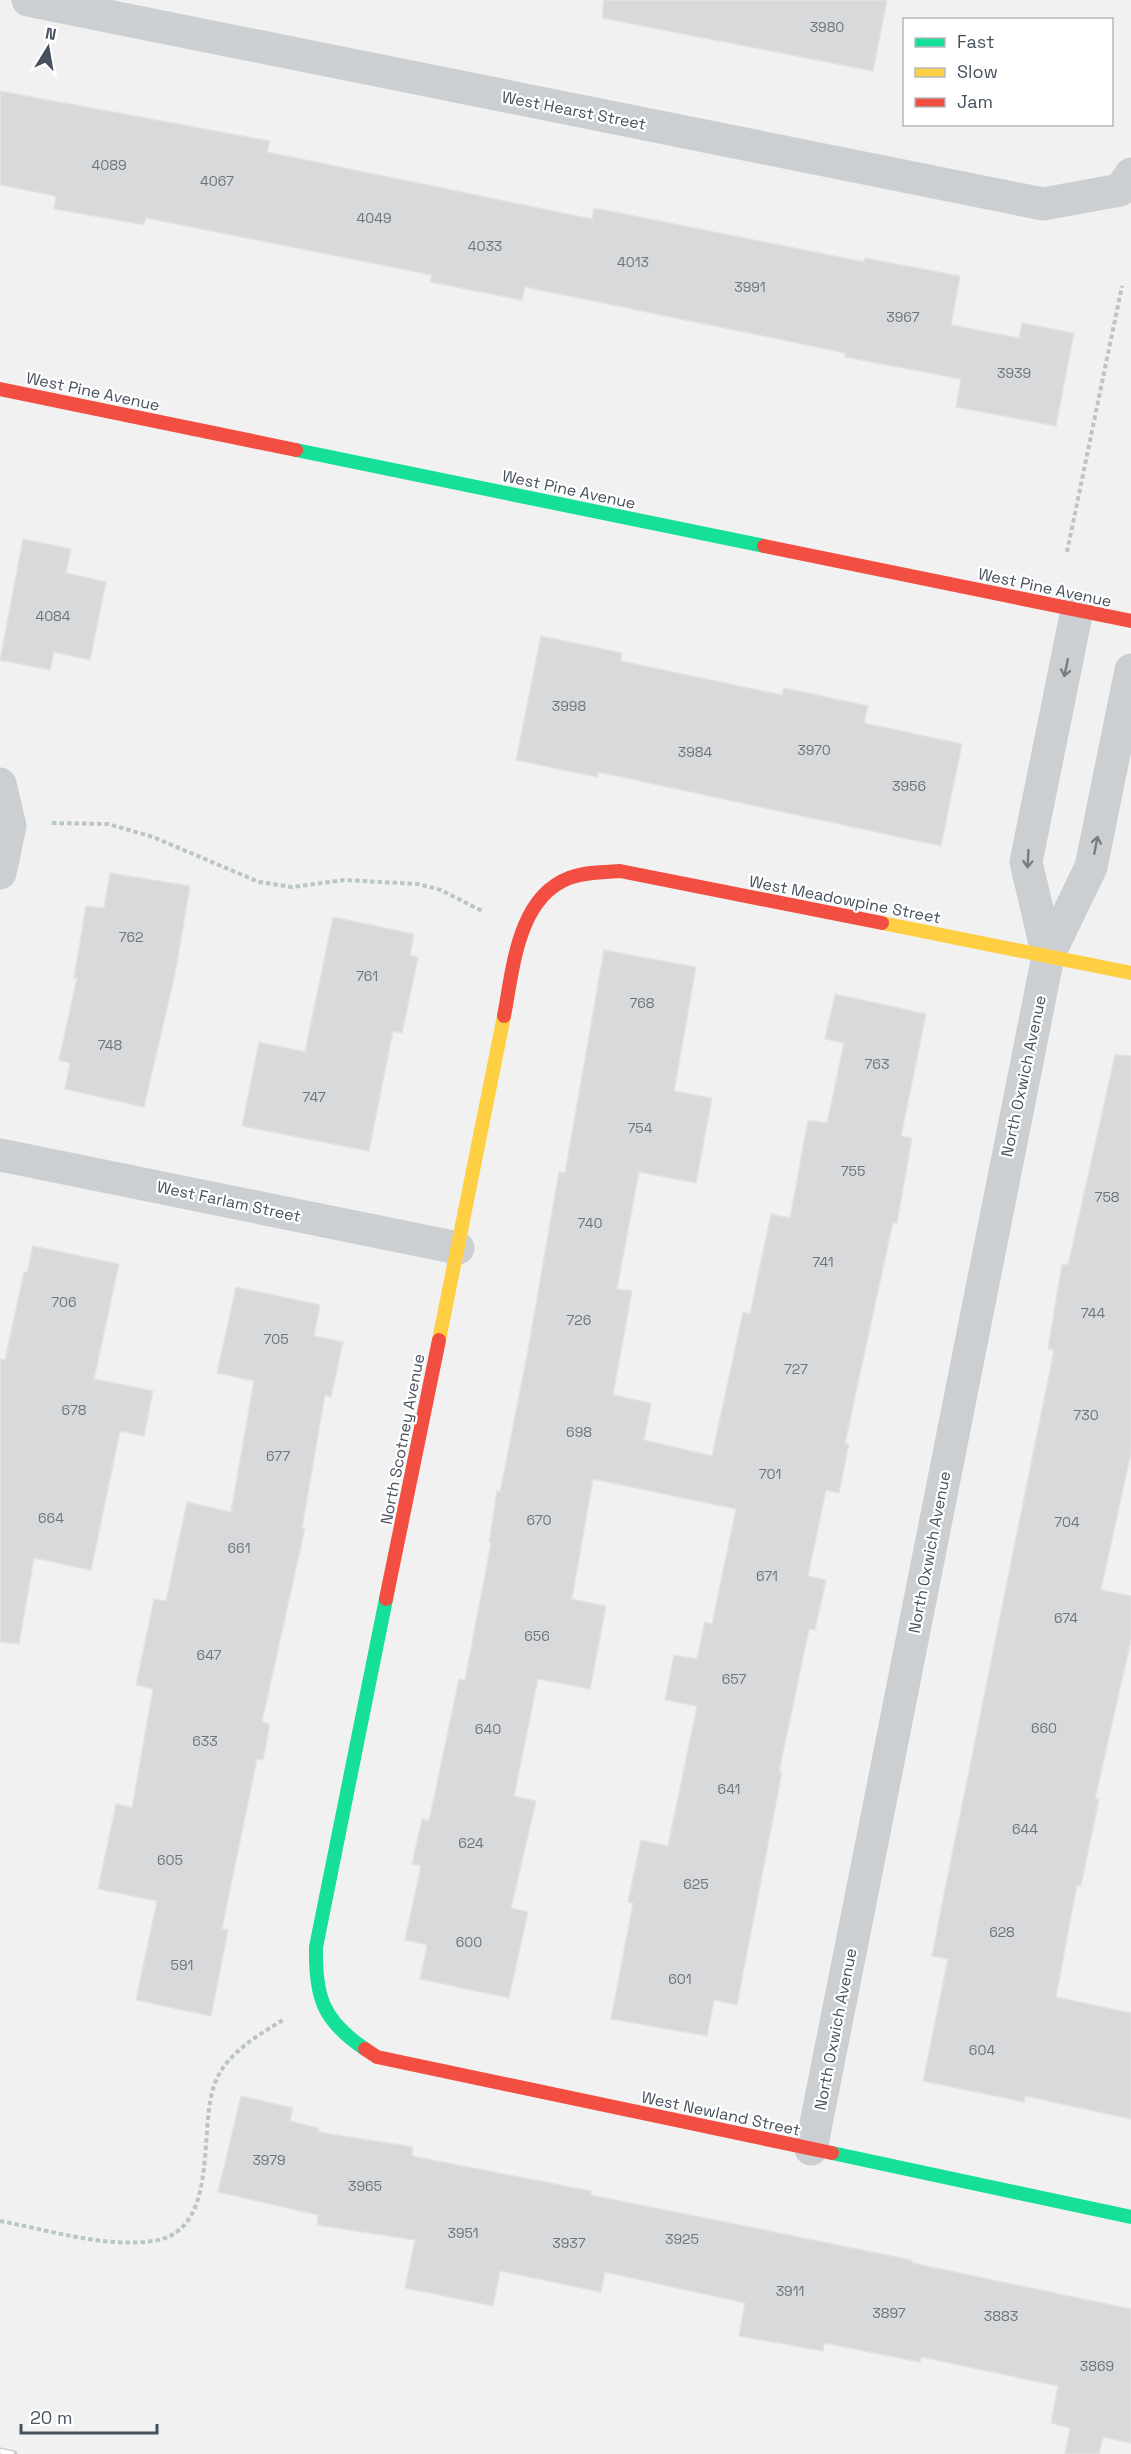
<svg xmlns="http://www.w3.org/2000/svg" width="1131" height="2454" font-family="'Space Grotesk',sans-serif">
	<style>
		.building { fill: #d8d9db; stroke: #e2e3e4; stroke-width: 1.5 }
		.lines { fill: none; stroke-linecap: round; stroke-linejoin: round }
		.path { stroke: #b9c6c3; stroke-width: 4; stroke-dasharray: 4.5 3; stroke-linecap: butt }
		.street { stroke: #cccfd2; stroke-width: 33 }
		.fast { stroke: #16e098; stroke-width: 14 }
		.slow { stroke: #ffcf43; stroke-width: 14 }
		.jam { stroke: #f24e42; stroke-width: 14 }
		.rail-casing { stroke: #c6c8ca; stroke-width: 7 }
		.rail { stroke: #fff; stroke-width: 4.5; stroke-dasharray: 14; stroke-linecap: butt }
		.oneway { stroke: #767d87 }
		.labels { text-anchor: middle; stroke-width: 4.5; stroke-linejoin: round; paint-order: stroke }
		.number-label { font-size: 14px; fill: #6d747e }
		.street-label { font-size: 16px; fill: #47515e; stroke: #fff }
	</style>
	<rect width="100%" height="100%" fill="#f1f1f1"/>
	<!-- building -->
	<g class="building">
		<path d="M604,0H887L873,71L602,18Z"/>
		<path d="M0,91L270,141L267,152L592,219L594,208L864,262L865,258L960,276L951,325L1019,338L1022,323L1074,333L1056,426L956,407L961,379L845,357L846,353L525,287L522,300L430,282L432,275L146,218L144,225L54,209L56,196L0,185Z"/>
		<path d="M23,539L71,549L66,573L106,582L90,660L54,652L50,670L0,660Z"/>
		<path d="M541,636L622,653L621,661L782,695L784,688L868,706L864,723L962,744L941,846L598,772L597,777L516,760Z"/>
		<path d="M110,873L190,886L175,974L144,1107L65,1089L70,1063L59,1060L77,978H74L86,906L104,908Z"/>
		<path d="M333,917L414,934L410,955L418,958L402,1033L393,1031L369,1151L242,1126L259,1042L305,1052Z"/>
		<path d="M604,950L696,967L674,1091L712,1098L696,1183L639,1172L617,1289L632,1291L613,1395L651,1403L644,1440L712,1456L743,1312L750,1314L771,1214L790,1218L808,1120L827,1123L844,1043L825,1039L835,994L926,1014L901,1136L912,1138L897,1223L893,1222L845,1443L849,1444L839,1493L826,1490L808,1576L826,1580L815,1630L809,1629L779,1772H782L737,2005L714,2000L707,2036L611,2019L633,1903L628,1902L641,1840L668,1846L697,1706L665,1700L674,1655L697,1659L705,1622L712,1624L736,1509L593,1479L572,1599L606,1606L590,1689L538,1679L514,1796L536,1801L511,1908L528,1912L509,1998L420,1979L427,1945L405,1940L421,1866L412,1864L422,1819L429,1821L459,1679L465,1680L491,1543L489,1542L497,1491L500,1492L528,1350L559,1172L565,1173Z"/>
		<path d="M1115,1055L1131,1056V1453L1101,1590L1131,1596V1640L1095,1799H1099L1081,1886L1077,1885L1056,1997L1131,2013V2119L1025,2096L1024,2102L923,2081L948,1959L932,1956L942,1904L1054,1350L1048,1349L1062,1264L1068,1265Z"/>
		<path d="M33,1246L119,1264L94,1379L153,1391L144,1436L120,1431L91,1570L34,1558L19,1644L0,1642V1359L5,1360L24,1272H27Z"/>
		<path d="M236,1287L320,1305L314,1336L343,1342L331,1397L325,1395L302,1528H305L262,1722L270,1724L263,1760L257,1759L222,1929L228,1930L211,2016L136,2000L157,1901L98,1889L116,1804L132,1808L153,1689L136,1685L154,1599L166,1601L187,1502L231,1512L254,1381L217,1373Z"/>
		<path d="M241,2096L293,2108L290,2121L319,2128L318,2132L413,2147L412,2156L591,2191V2195L912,2260V2263L1131,2309V2443L1103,2437L1099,2454H1065L1070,2428L1051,2423L1058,2386L921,2357L920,2362L824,2343L823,2351L739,2336L745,2303L605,2272L601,2292L500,2271L493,2306L405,2288L415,2240L317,2225L318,2215L218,2192Z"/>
	</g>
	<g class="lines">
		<!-- path -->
		<g class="path">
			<path d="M1067,552L1122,286"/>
			<path d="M52,823L108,824L153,837L259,882L292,887L344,880L418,884L441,890L482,911"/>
			<path d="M0,2221C49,2230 104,2248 153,2241C219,2232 199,2135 213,2089C222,2056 255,2037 283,2020"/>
		</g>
		<!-- street -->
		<g class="street">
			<path d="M28,0L1043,204L1120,190L1131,174"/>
			<path d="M0,784L10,826L0,873"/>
			<path d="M1048,956L1026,862L1077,610"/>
			<path d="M0,1155L458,1248"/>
			<path d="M811,2149L1048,956L1091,867L1131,670"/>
		</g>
		<!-- fast -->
		<g class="fast">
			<path d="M296,450L764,546"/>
			<path d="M365,2049C323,2021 315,1997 316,1947L386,1599"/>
			<path d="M832,2153L1131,2217"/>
		</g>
		<!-- slow -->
		<g class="slow">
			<path d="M882,923L1131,973"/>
			<path d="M439,1340L504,1016"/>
		</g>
		<!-- jam -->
		<g class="jam">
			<path d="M0,389L296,450"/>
			<path d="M764,546L1131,621"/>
			<path d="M504,1016C513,970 517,898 569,878C585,872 603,872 620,871L882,923"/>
			<path d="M386,1599L439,1340"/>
			<path d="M365,2049L377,2057L832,2153"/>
		</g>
		<defs>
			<path id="rail" d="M0,2451L14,2454"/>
		</defs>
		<!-- rail casing -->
		<use href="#rail" class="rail-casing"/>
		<!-- rail -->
		<use href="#rail" class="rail"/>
	</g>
	<!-- one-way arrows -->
	<defs><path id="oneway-shaft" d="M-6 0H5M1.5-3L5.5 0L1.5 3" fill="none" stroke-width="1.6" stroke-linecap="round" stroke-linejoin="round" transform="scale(1.5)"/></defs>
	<g class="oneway">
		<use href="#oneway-shaft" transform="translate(1066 668) rotate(102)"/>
		<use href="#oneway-shaft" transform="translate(1096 845) rotate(-79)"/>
		<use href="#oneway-shaft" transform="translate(1028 859) rotate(93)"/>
	</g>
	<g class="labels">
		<!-- number labels -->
		<g class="number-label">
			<text x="827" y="32">3980</text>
			<text x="109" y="170">4089</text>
			<text x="217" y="186">4067</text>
			<text x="374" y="223">4049</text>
			<text x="485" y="251">4033</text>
			<text x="633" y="267">4013</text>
			<text x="750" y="292">3991</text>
			<text x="903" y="322">3967</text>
			<text x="1014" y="378">3939</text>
			<text x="53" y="621">4084</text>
			<text x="569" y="711">3998</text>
			<text x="814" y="755">3970</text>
			<text x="695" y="757">3984</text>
			<text x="909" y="791">3956</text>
			<text x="131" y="942">762</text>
			<text x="367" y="981">761</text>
			<text x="642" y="1008">768</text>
			<text x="110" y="1050">748</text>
			<text x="877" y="1069">763</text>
			<text x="314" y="1102">747</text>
			<text x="640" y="1133">754</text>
			<text x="853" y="1176">755</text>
			<text x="1107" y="1202">758</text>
			<text x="590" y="1228">740</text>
			<text x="823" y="1267">741</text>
			<text x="64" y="1307">706</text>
			<text x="1093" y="1318">744</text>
			<text x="579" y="1325">726</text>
			<text x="276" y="1344">705</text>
			<text x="796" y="1374">727</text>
			<text x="74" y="1415">678</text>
			<text x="1086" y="1420">730</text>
			<text x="579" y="1437">698</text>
			<text x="278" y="1461">677</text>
			<text x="770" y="1479">701</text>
			<text x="51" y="1523">664</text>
			<text x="539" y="1525">670</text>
			<text x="1067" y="1527">704</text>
			<text x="239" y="1553">661</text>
			<text x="767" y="1581">671</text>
			<text x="1066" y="1623">674</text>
			<text x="537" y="1641">656</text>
			<text x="209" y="1660">647</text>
			<text x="734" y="1684">657</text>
			<text x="1044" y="1733">660</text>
			<text x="488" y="1734">640</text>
			<text x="205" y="1746">633</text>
			<text x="729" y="1794">641</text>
			<text x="1025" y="1834">644</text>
			<text x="471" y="1848">624</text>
			<text x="170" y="1865">605</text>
			<text x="696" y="1889">625</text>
			<text x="1002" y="1937">628</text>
			<text x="469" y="1947">600</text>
			<text x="182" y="1970">591</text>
			<text x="680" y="1984">601</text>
			<text x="982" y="2055">604</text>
			<text x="269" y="2165">3979</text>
			<text x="365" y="2191">3965</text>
			<text x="463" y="2238">3951</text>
			<text x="682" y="2244">3925</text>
			<text x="569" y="2248">3937</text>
			<text x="790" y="2296">3911</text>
			<text x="889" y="2318">3897</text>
			<text x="1001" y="2321">3883</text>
			<text x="1097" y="2371">3869</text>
		</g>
		<!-- street labels -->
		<g class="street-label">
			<text transform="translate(574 110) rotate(11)" y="6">West Hearst Street</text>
			<text transform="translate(93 391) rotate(12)" y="6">West Pine Avenue</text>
			<text transform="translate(569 489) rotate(12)" y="6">West Pine Avenue</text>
			<text transform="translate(1045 587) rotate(12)" y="6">West Pine Avenue</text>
			<text transform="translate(845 899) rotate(11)" y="6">West Meadowpine Street</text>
			<text transform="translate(1023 1076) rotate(-78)" y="6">North Oxwich Avenue</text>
			<text transform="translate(229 1201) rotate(12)" y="6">West Farlam Street</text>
			<text transform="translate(402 1439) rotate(-79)" y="6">North Scotney Avenue</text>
			<text transform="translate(929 1552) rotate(-79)" y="6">North Oxwich Avenue</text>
			<text transform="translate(835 2029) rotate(-79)" y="6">North Oxwich Avenue</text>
			<text transform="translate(721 2113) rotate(12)" y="6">West Newland Street</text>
		</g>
	</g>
	<!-- legend -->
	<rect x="903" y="18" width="210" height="108" fill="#ffffff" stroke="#b5b9bf" stroke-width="1.5"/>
	<rect x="915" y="38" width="30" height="9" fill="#16e098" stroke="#b5b9bf" stroke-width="1.5"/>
	<text x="957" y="48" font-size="18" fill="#47515e">Fast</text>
	<rect x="915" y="68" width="30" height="9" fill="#ffcf43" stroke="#b5b9bf" stroke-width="1.5"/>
	<text x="957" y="78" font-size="18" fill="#47515e">Slow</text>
	<rect x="915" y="98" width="30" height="9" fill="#f24e42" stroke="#b5b9bf" stroke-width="1.5"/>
	<text x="957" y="108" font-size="18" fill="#47515e">Jam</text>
	<!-- north arrow -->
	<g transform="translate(48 48) rotate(11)" stroke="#ffffff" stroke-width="4.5" paint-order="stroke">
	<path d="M0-4.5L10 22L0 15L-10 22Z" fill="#47515e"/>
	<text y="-9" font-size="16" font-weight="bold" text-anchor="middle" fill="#47515e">N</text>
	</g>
	<!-- scale -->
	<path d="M21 2424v9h136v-9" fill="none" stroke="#47515e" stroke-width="3"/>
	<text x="30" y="2424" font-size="18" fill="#47515e" stroke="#ffffff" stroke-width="4.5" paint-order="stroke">20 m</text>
</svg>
